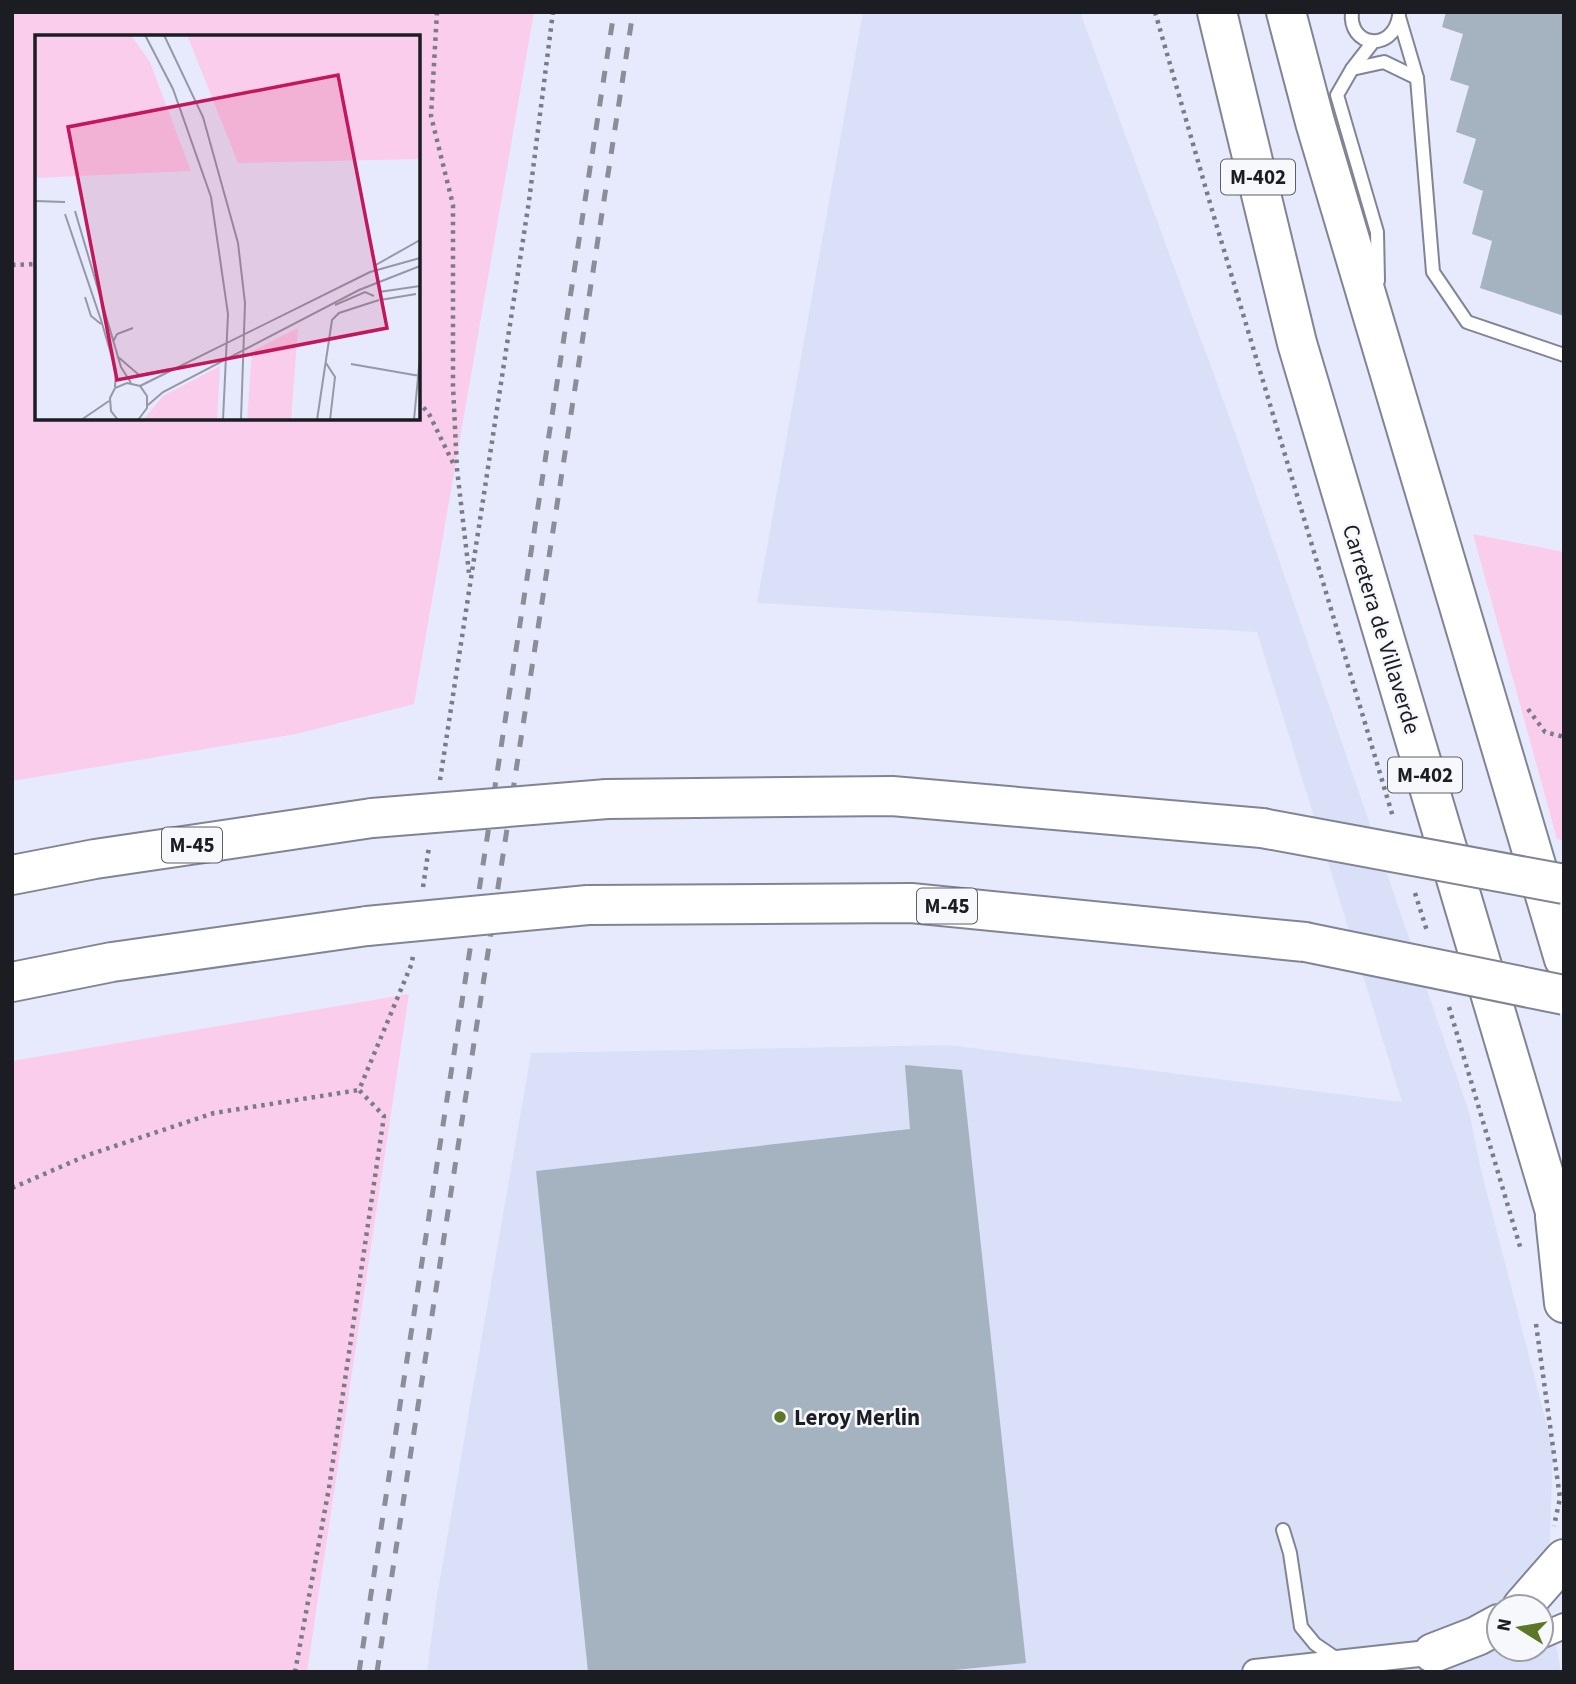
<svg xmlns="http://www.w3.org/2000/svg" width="1576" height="1684" font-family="'Source Sans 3',sans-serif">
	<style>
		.built { fill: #dbe0f9; fill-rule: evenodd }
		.green { fill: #fbcdec; fill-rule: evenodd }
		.building { fill: #a5b3c0 }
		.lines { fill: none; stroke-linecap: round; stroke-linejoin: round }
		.lane-casing { stroke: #818495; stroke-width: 16 }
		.street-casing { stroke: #818495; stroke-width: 28 }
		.highway-casing { stroke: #818495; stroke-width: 42 }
		.path { stroke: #797b87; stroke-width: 4.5; stroke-dasharray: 3.5 5; stroke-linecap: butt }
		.lane { stroke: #fff; stroke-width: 12 }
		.street { stroke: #fff; stroke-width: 24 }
		.highway { stroke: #fff; stroke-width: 38 }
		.rail { stroke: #8b8d99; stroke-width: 5; stroke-dasharray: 12 12; stroke-linecap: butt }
		.highway-bridge-casing { stroke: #818495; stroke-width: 42; stroke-linecap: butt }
		.highway-bridge { stroke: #fff; stroke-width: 38 }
		.poi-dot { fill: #5e7628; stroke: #f7f8fc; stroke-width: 2.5 }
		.labels { text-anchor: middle; stroke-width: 5; stroke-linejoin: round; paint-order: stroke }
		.shield { fill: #f7f8fc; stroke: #5e5f64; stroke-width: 2 }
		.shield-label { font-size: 21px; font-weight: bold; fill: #1c1d23 }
		.street-label { font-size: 23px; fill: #1c1d23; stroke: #f7f8fc }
		.poi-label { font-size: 23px; font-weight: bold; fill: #1c1d23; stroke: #f7f8fc; text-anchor: start }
		.inset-road { fill: none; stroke: #9698a5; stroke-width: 2 }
		.view { fill: #c2185b; fill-opacity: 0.15; stroke: #c2185b; stroke-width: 3.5 }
		.inset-edge { fill: none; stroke: #1c1d23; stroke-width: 3.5 }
	</style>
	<rect width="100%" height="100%" fill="#e7eafc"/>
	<!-- built -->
	<path class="built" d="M863,12H1080L1236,435L1469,1112L1482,1174L1553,1449L1548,1600L1561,1672H427L436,1602L531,1053L949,1045L1402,1102L1257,632L757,603ZM1499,1607H1541V1649H1499Z"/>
	<!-- green -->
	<g class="green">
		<path d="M12,12H534L414,704L296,734L12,781ZM37,37H418V418H37Z"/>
		<path d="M1473,534L1564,552V841L1557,839Z"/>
		<path d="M409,994L307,1672H12V1061Z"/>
	</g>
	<!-- building -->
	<g class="building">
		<path d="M1446,12H1564V316L1480,288L1492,241L1472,234L1483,191L1463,183L1476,139L1456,132L1469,86L1450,80L1463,34L1442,27Z"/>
		<path d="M905,1065L962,1070L1026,1663L934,1672H588L536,1171L910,1129Z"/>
	</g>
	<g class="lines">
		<defs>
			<g id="lane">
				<path d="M1352,12C1348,47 1393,53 1399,16"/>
				<path d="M1399,17L1417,78L1433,272L1467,322L1564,355"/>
				<path d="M1373,42L1352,69L1337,95L1377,232L1378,281"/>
				<path d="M1352,69L1384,62L1417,78"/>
				<path d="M1283,1530L1290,1553L1301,1627L1315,1644L1340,1661"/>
			</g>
			<g id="street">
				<path d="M1541,1636L1564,1626"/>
				<path d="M1255,1672L1446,1651"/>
			</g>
			<g id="highway">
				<path d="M1217,12L1297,343L1564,1242"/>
				<path d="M1286,12L1315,122L1564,959"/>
				<path d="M607,799L892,796L1262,828"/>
				<path d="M12,875L95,859L372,818"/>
				<path d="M588,905L911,903L1305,942"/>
				<path d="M12,982L112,962L367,926"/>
				<path d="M1555,1217L1564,1303"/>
				<path d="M1522,1607L1564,1559"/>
				<path d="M1433,1653L1477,1636L1499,1624"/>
			</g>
		</defs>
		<!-- lane casing -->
		<use href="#lane" class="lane-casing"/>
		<!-- street casing -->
		<use href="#street" class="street-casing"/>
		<!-- highway casing -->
		<use href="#highway" class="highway-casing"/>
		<!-- path -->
		<g class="path">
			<path d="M437,12L431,116L453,205V386L457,469L469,573"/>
			<path d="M1155,12L1212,210L1393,817"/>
			<path d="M12,265L37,264"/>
			<path d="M418,401L429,414L455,467"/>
			<path d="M1528,709L1545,732L1564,737"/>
			<path d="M440,780L529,201L553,12"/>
			<path d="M423,887L429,847"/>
			<path d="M1415,893L1427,931"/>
			<path d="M1449,1007L1521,1250"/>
			<path d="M12,1188L88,1155L214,1113L359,1090"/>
			<path d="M1536,1324L1560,1498L1554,1526"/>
			<path d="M295,1672L329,1488L384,1116L359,1090L412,963L413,955"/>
		</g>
		<!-- lane -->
		<use href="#lane" class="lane"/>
		<!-- street -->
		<use href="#street" class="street"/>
		<!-- highway -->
		<use href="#highway" class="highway"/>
		<!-- rail -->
		<g class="rail">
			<path d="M359,1672L614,12"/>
			<path d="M377,1672L633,12"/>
		</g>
		<defs>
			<g id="highway-bridge">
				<path d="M372,818L607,799"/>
				<path d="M1262,828L1564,884"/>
				<path d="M367,926L588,905"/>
				<path d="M1305,942L1564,995"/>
			</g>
		</defs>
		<!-- highway-bridge casing -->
		<use href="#highway-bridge" class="highway-bridge-casing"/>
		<!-- highway-bridge -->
		<use href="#highway-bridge" class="highway-bridge"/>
	</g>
	<!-- markers -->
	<circle class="poi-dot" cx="780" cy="1417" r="7"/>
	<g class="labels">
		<!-- shield labels -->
		<g class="shield">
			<rect x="1221" y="159.5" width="74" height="35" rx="5"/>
			<rect x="1388" y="757.5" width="74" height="35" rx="5"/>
			<rect x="162" y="827.5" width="60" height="35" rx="5"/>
			<rect x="917" y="888.5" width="60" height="35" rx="5"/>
		</g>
		<g class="shield-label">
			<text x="1258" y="184">M-402</text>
			<text x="1425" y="782">M-402</text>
			<text x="192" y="852">M-45</text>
			<text x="947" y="913">M-45</text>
		</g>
		<!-- street labels -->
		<g class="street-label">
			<text transform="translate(1382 629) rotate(73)" y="8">Carretera de Villaverde</text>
		</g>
		<!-- poi labels -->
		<g class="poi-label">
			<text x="794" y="1425">Leroy Merlin</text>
		</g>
	</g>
	<!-- overview -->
	<g transform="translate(35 35)">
		<rect width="385" height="385" fill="#e7eafc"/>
		<path d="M0,0H96L115,27L156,136L0,143ZM152,0H385V124L203,128ZM263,293L256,385H212L217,316ZM185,331L182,385H108L128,361Z" fill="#fbcdec"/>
		<path class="inset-road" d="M110,0L138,54L176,162L193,279L188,385M129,0L168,82L203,208L210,268L206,385M0,166L30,167M40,176L86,332L96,348M30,179L66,285L81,336L80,352M339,231L385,205M344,257L385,251M50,262L56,281L66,289M345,265L381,259M300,270L330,257L339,261M78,307L82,299L98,293M82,321L104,340L135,334M291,328L300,342L295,385M316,329L385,341M105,351L335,237L385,223M113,370L128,357L324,255L385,231M46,385L74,366M83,385L76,376L75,363L80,353L92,348L105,351L112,361V373L103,385M282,385L297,285L304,278L344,265M379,385L385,321"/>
		<path class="view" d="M303,40L352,293L82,345L33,92Z"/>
		<rect width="385" height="385" class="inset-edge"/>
	</g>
	<!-- border -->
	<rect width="1576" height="1684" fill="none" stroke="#1c1d23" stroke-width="28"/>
	<!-- north arrow -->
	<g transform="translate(1520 1628) rotate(281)"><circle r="33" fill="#f7f8fc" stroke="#9fa0a5" stroke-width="2"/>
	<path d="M0-5L12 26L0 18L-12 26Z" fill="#5e7628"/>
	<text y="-10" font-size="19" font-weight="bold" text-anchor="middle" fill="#1c1d23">N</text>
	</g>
</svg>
